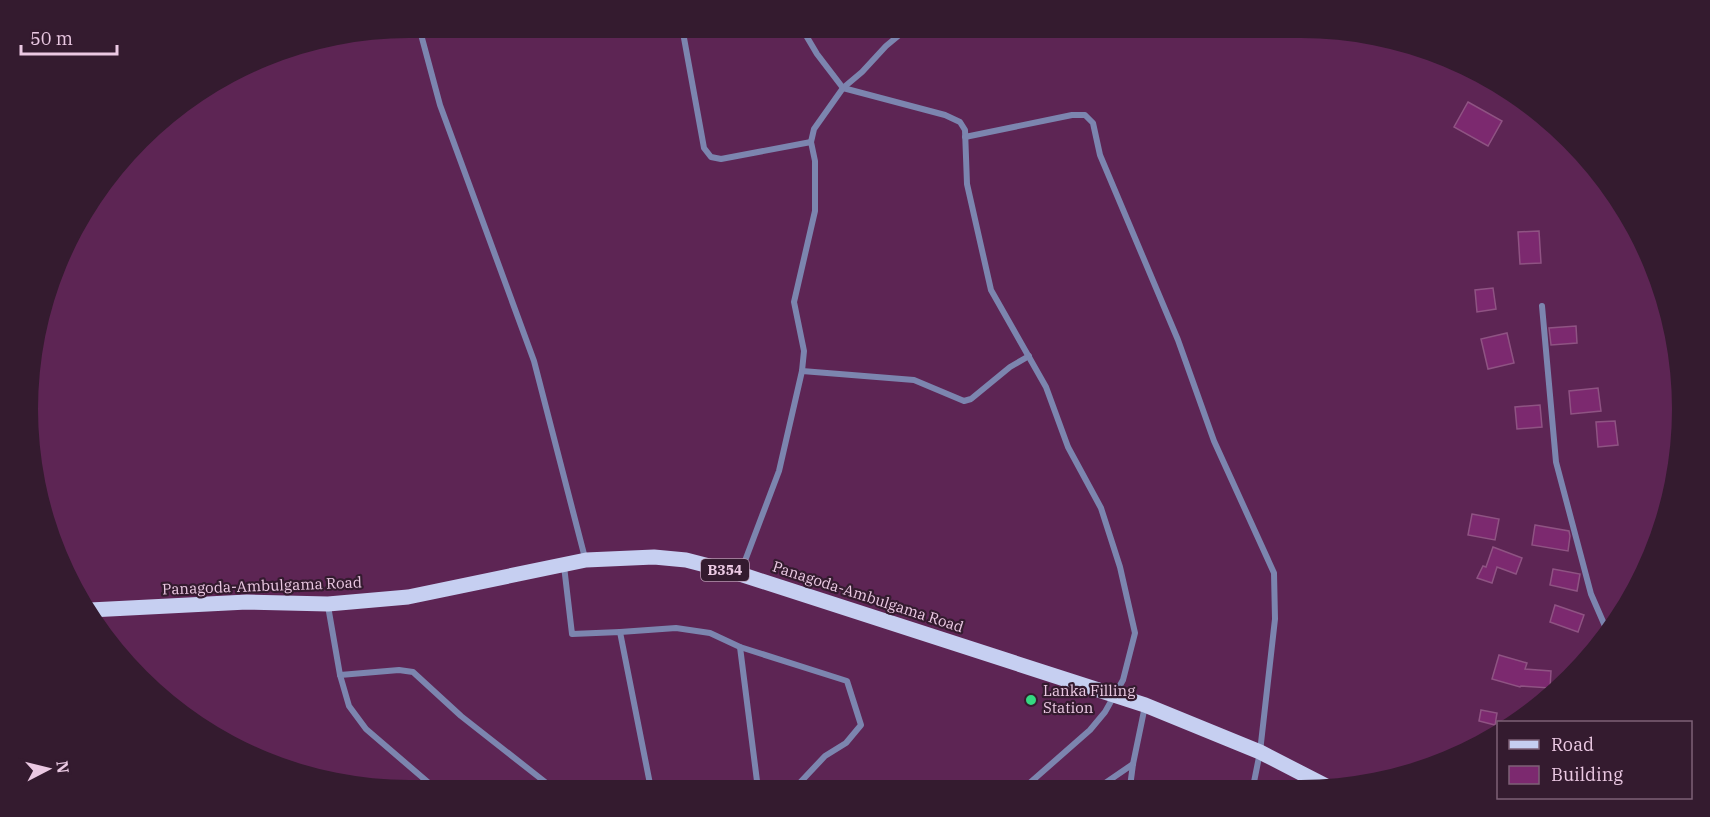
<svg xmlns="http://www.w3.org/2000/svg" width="1710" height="817" font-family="'IBM Plex Serif',serif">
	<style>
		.building { fill: #7c296f; stroke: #8f5383; stroke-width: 1.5 }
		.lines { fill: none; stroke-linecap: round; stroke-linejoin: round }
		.minor { stroke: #7c85af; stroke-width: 6 }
		.primary { stroke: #c6cff1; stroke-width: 15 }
		.poi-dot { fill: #35d881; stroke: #341b2f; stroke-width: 2 }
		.labels { text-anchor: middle; stroke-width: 4.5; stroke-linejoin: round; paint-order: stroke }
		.shield { fill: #341b2f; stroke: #b495ad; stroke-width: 1.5 }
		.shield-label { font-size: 14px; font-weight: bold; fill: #ebc9e3 }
		.street-label { font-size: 15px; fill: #ebc9e3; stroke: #341b2f }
		.poi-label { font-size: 15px; fill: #ebc9e3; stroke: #341b2f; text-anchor: start }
	</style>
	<rect width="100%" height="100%" fill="#5d2554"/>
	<!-- building -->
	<g class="building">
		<path d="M1468,102L1502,121L1488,146L1454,127Z"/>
		<path d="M1539,231L1541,263L1520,264L1518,232Z"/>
		<path d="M1493,288L1496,309L1477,312L1475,290Z"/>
		<path d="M1576,326L1577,343L1551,345L1549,328Z"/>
		<path d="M1507,333L1514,363L1488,369L1481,339Z"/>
		<path d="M1598,388L1601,411L1571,414L1569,391Z"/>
		<path d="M1540,405L1542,427L1517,429L1515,407Z"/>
		<path d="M1615,421L1618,445L1598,447L1596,422Z"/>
		<path d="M1472,514L1499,519L1495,540L1468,535Z"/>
		<path d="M1535,525L1569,531L1570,536L1568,551L1532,545Z"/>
		<path d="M1493,547L1522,558L1516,574L1497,567L1492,583L1477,578L1483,566L1486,567Z"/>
		<path d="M1553,569L1580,574L1577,591L1550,585Z"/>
		<path d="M1555,605L1584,615L1578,632L1550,622Z"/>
		<path d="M1499,655L1527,663L1525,669L1551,671L1550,688L1521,686L1520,687L1492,679Z"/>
		<path d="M1481,710L1497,713L1495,725L1479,721Z"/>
	</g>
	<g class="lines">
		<!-- minor -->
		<g class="minor">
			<path d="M419,27L440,105L534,361L585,558"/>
			<path d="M682,27L704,148L711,157L721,159L811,142"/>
			<path d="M801,27L817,54L843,88L945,115L960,122L965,130L967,184L991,290L1046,387L1068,447L1101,508L1120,567L1135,633L1123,680L1105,712L1090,730L1024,788"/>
			<path d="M965,137L1072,115H1085L1093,123L1100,155L1178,340L1214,441L1274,573L1275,619L1260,752L1253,787"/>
			<path d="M1542,306L1556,462L1591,594L1608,633"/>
			<path d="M802,371L914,380L964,401L971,399L1010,367L1029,356"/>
			<path d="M564,566L572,634L620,632L651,789"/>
			<path d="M740,574L779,471L802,371L804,351L794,302L815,211V161L811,142L814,129L843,88L862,72L886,46L909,27"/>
			<path d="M328,606L340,675L349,706L366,729L437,790"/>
			<path d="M620,632L676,628L710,633L740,647L847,681L861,725L846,743L825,756L794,789"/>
			<path d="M740,647L758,789"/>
			<path d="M340,675L399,670L413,672L461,716L554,789"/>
			<path d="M1130,787L1133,764L1145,706"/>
			<path d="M1098,788L1133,764"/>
		</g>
		<!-- primary -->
		<path class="primary" d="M90,610L247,602L328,604L408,597L586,560L654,557L686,560L740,574L1145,705L1260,752L1328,787"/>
	</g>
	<!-- markers -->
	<circle class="poi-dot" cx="1031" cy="700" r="6"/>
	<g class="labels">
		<!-- shield labels -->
		<rect class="shield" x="701" y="559" width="48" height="22" rx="4.5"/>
		<g class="shield-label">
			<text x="725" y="575">B354</text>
		</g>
		<!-- street labels -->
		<g class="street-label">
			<text transform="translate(262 586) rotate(-2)" y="5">Panagoda-Ambulgama Road</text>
			<text transform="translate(868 597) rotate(18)" y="5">Panagoda-Ambulgama Road</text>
		</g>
		<!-- poi labels -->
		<g class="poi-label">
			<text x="1043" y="696">Lanka Filling<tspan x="1043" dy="17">Station</tspan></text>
		</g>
	</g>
	<!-- crop -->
	<path d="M0 0H1710V817H0ZM409 38H1301A371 371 0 0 1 1672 409V409A371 371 0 0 1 1301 780H409A371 371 0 0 1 38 409V409A371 371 0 0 1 409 38Z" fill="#341b2f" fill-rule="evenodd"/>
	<!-- legend -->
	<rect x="1497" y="721" width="195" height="78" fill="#341b2f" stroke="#7d6177" stroke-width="1.5"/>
	<rect x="1509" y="740" width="30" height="9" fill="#c6cff1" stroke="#7d6177" stroke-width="1.5"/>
	<text x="1551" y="751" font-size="18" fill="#ebc9e3">Road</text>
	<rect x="1509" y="766" width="30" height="18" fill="#7c296f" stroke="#7d6177" stroke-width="1.5"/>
	<text x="1551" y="781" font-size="18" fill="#ebc9e3">Building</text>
	<!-- north arrow -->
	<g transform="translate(48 769) rotate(83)" stroke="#341b2f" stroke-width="4.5" paint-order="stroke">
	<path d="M0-4.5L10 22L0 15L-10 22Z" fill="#ebc9e3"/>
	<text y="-9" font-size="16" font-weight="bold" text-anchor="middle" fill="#ebc9e3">N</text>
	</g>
	<!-- scale -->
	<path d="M21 45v9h96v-9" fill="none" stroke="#ebc9e3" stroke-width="3"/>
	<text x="30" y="45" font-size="18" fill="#ebc9e3" stroke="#341b2f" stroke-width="4.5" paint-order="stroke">50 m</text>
</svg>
